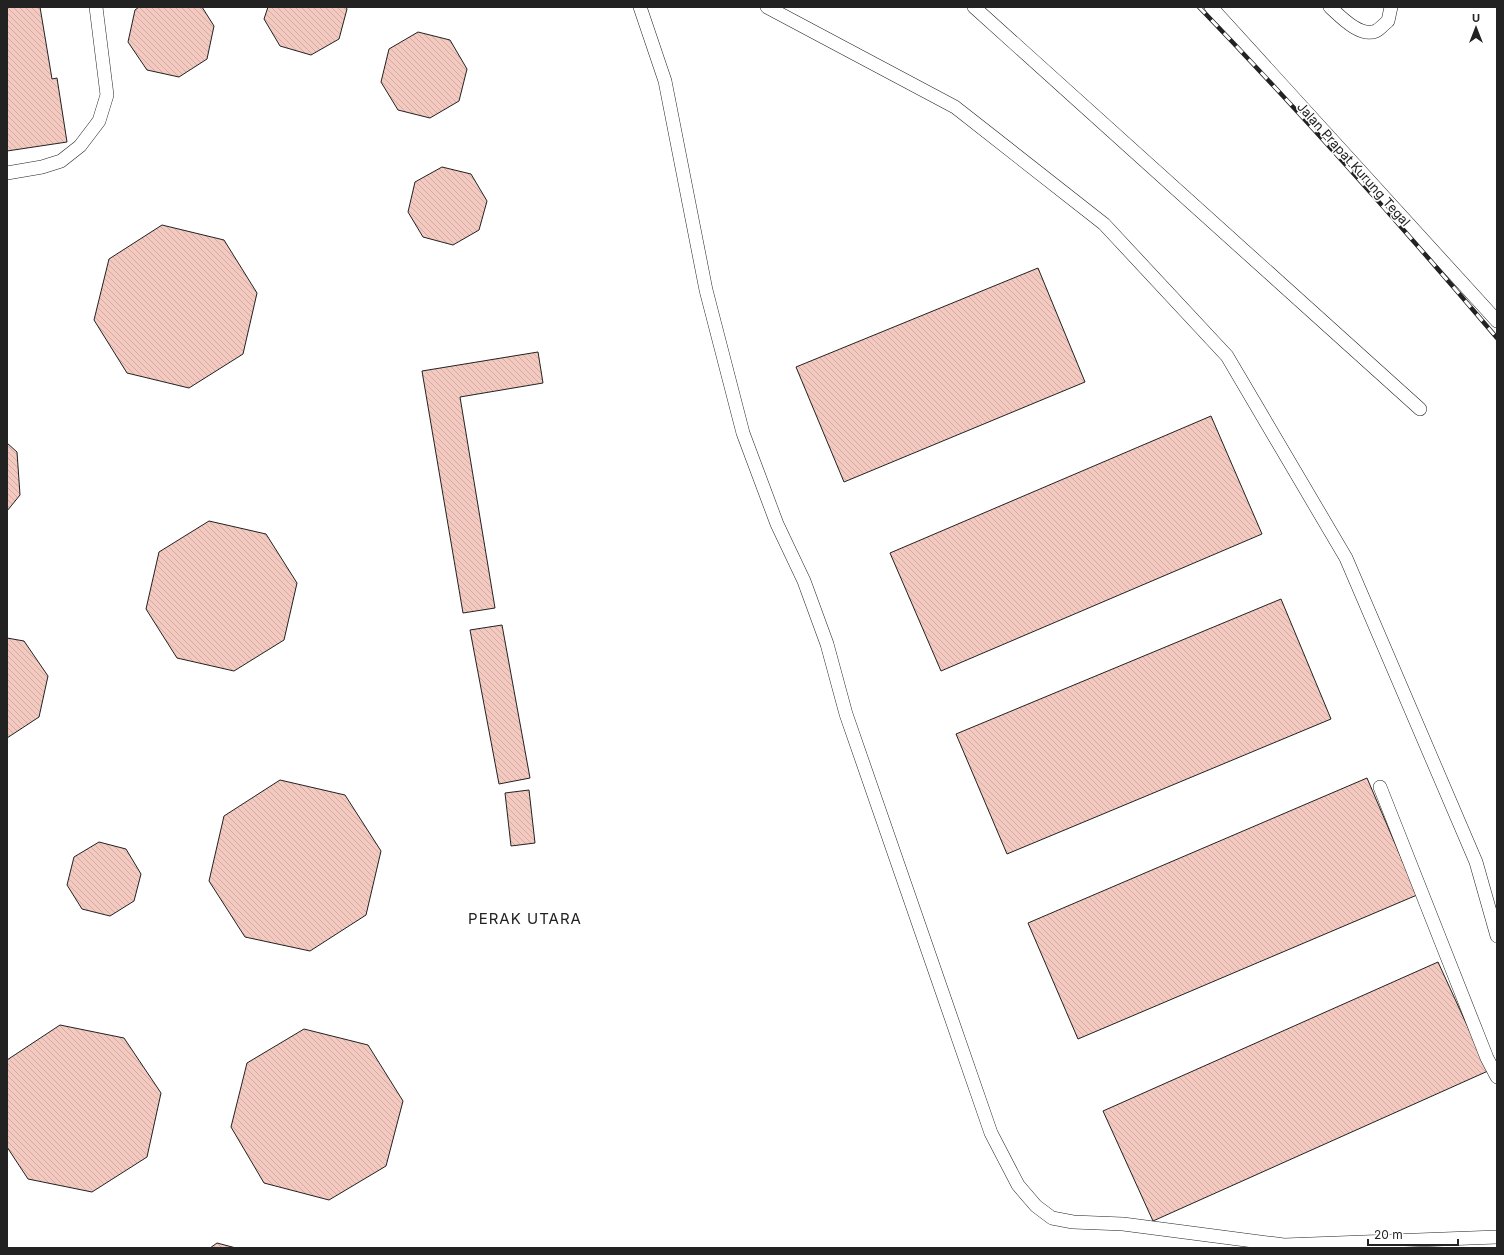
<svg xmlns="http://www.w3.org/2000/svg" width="1504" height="1255" font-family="Inter,sans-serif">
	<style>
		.building { fill: url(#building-back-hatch); stroke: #222 }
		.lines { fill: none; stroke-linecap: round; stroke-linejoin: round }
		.lane-casing { stroke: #222; stroke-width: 14 }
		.lane { stroke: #fff; stroke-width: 13 }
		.rail-casing { stroke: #222; stroke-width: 4.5 }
		.rail { stroke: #fff; stroke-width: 3; stroke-dasharray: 9; stroke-linecap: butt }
		.labels { text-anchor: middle; stroke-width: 3; stroke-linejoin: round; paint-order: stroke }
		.street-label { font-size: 13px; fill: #222; stroke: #fff }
		.quarter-label { font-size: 15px; letter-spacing: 1px; fill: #222; stroke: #fff }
	</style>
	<defs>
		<pattern id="building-back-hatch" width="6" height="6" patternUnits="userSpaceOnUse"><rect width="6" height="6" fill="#f3c9c0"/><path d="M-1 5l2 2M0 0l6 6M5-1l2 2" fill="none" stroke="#d0aca5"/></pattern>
	</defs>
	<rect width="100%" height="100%" fill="#fff"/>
	<!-- building -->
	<g class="building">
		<path d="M7,7H40L52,79L57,78L67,142L7,151Z"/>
		<path d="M139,7H202L214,26L207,59L179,77L147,70L128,42L135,10Z"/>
		<path d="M268,7H346L347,9L339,39L311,55L280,46L264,19Z"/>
		<path d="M418,32L450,40L467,69L459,101L430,118L398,110L381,82L389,49Z"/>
		<path d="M442,167L471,174L487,201L479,230L453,245L423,237L408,212L415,182Z"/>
		<path d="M162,225L224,240L257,293L243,354L189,388L127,373L94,320L109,259Z"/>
		<path d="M1038,268L1085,382L844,482L796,367Z"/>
		<path d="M538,352L543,383L460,397L495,608L463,613L422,371Z"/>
		<path d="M1211,416L1262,534L941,671L890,553Z"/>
		<path d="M7,443L17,452L20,495L7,511Z"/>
		<path d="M209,521L266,534L297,583L284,640L234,671L177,658L146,609L159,552Z"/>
		<path d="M1281,599L1331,719L1007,854L956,734Z"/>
		<path d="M502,625L530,778L499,784L470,630Z"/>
		<path d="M7,638L24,641L48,676L39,717L7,738Z"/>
		<path d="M1367,778L1417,895L1078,1039L1028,923Z"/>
		<path d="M280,780L345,795L381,851L366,915L310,951L245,937L209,881L224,816Z"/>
		<path d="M529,790L535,843L511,846L505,793Z"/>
		<path d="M99,842L126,849L141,874L134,901L110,916L82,909L67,885L74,857Z"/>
		<path d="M1438,962L1488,1071L1153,1221L1103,1111Z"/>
		<path d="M60,1025L124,1038L161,1093L147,1157L92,1192L28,1179L7,1147V1060Z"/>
		<path d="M304,1029L368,1045L403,1101L386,1166L329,1200L264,1183L231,1127L247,1063Z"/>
		<path d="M217,1243L236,1248H210Z"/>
	</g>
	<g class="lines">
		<defs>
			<g id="lane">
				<path d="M640,7L665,81L706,290L743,433L777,524L804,581L827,644L846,714L991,1133L1018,1185L1036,1206L1052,1218L1073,1222L1123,1224L1284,1245L1497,1237"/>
				<path d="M767,7L955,107L1104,224L1227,356L1346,558L1476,862L1497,936"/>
				<path d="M974,7L1420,409"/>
				<path d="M1211,7L1497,321"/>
				<path d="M1330,7C1340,16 1360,38 1376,31C1380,29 1384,24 1388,21L1391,7"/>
				<path d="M7,173L42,167L61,161L80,146L99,121L107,95L96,7"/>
				<path d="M1380,787L1487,1058L1497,1077"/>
			</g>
		</defs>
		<!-- lane casing -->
		<use href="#lane" class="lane-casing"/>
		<!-- lane -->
		<use href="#lane" class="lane"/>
		<defs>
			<path id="rail" d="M1199,7C1302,114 1401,225 1497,338"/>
		</defs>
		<!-- rail casing -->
		<use href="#rail" class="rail-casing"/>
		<!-- rail -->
		<use href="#rail" class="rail"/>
	</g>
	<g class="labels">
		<!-- street labels -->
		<g class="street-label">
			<text transform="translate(1354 164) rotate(48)" y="5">Jalan Prapat Kurung Tegal</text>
		</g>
		<!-- quarter labels -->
		<g class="quarter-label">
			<text x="525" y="924">PERAK UTARA</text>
		</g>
	</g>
	<!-- border -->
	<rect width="1504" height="1255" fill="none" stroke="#222222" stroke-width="16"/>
	<!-- north arrow -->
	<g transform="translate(1476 28)" stroke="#ffffff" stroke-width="3" paint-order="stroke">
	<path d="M0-3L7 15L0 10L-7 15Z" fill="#222222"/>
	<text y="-6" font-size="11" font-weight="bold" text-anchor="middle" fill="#222222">U</text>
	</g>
	<!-- scale -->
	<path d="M1368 1239v6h90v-6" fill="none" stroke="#222222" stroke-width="2"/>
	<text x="1374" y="1239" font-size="12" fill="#222222" stroke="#ffffff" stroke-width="3" paint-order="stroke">20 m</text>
</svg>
